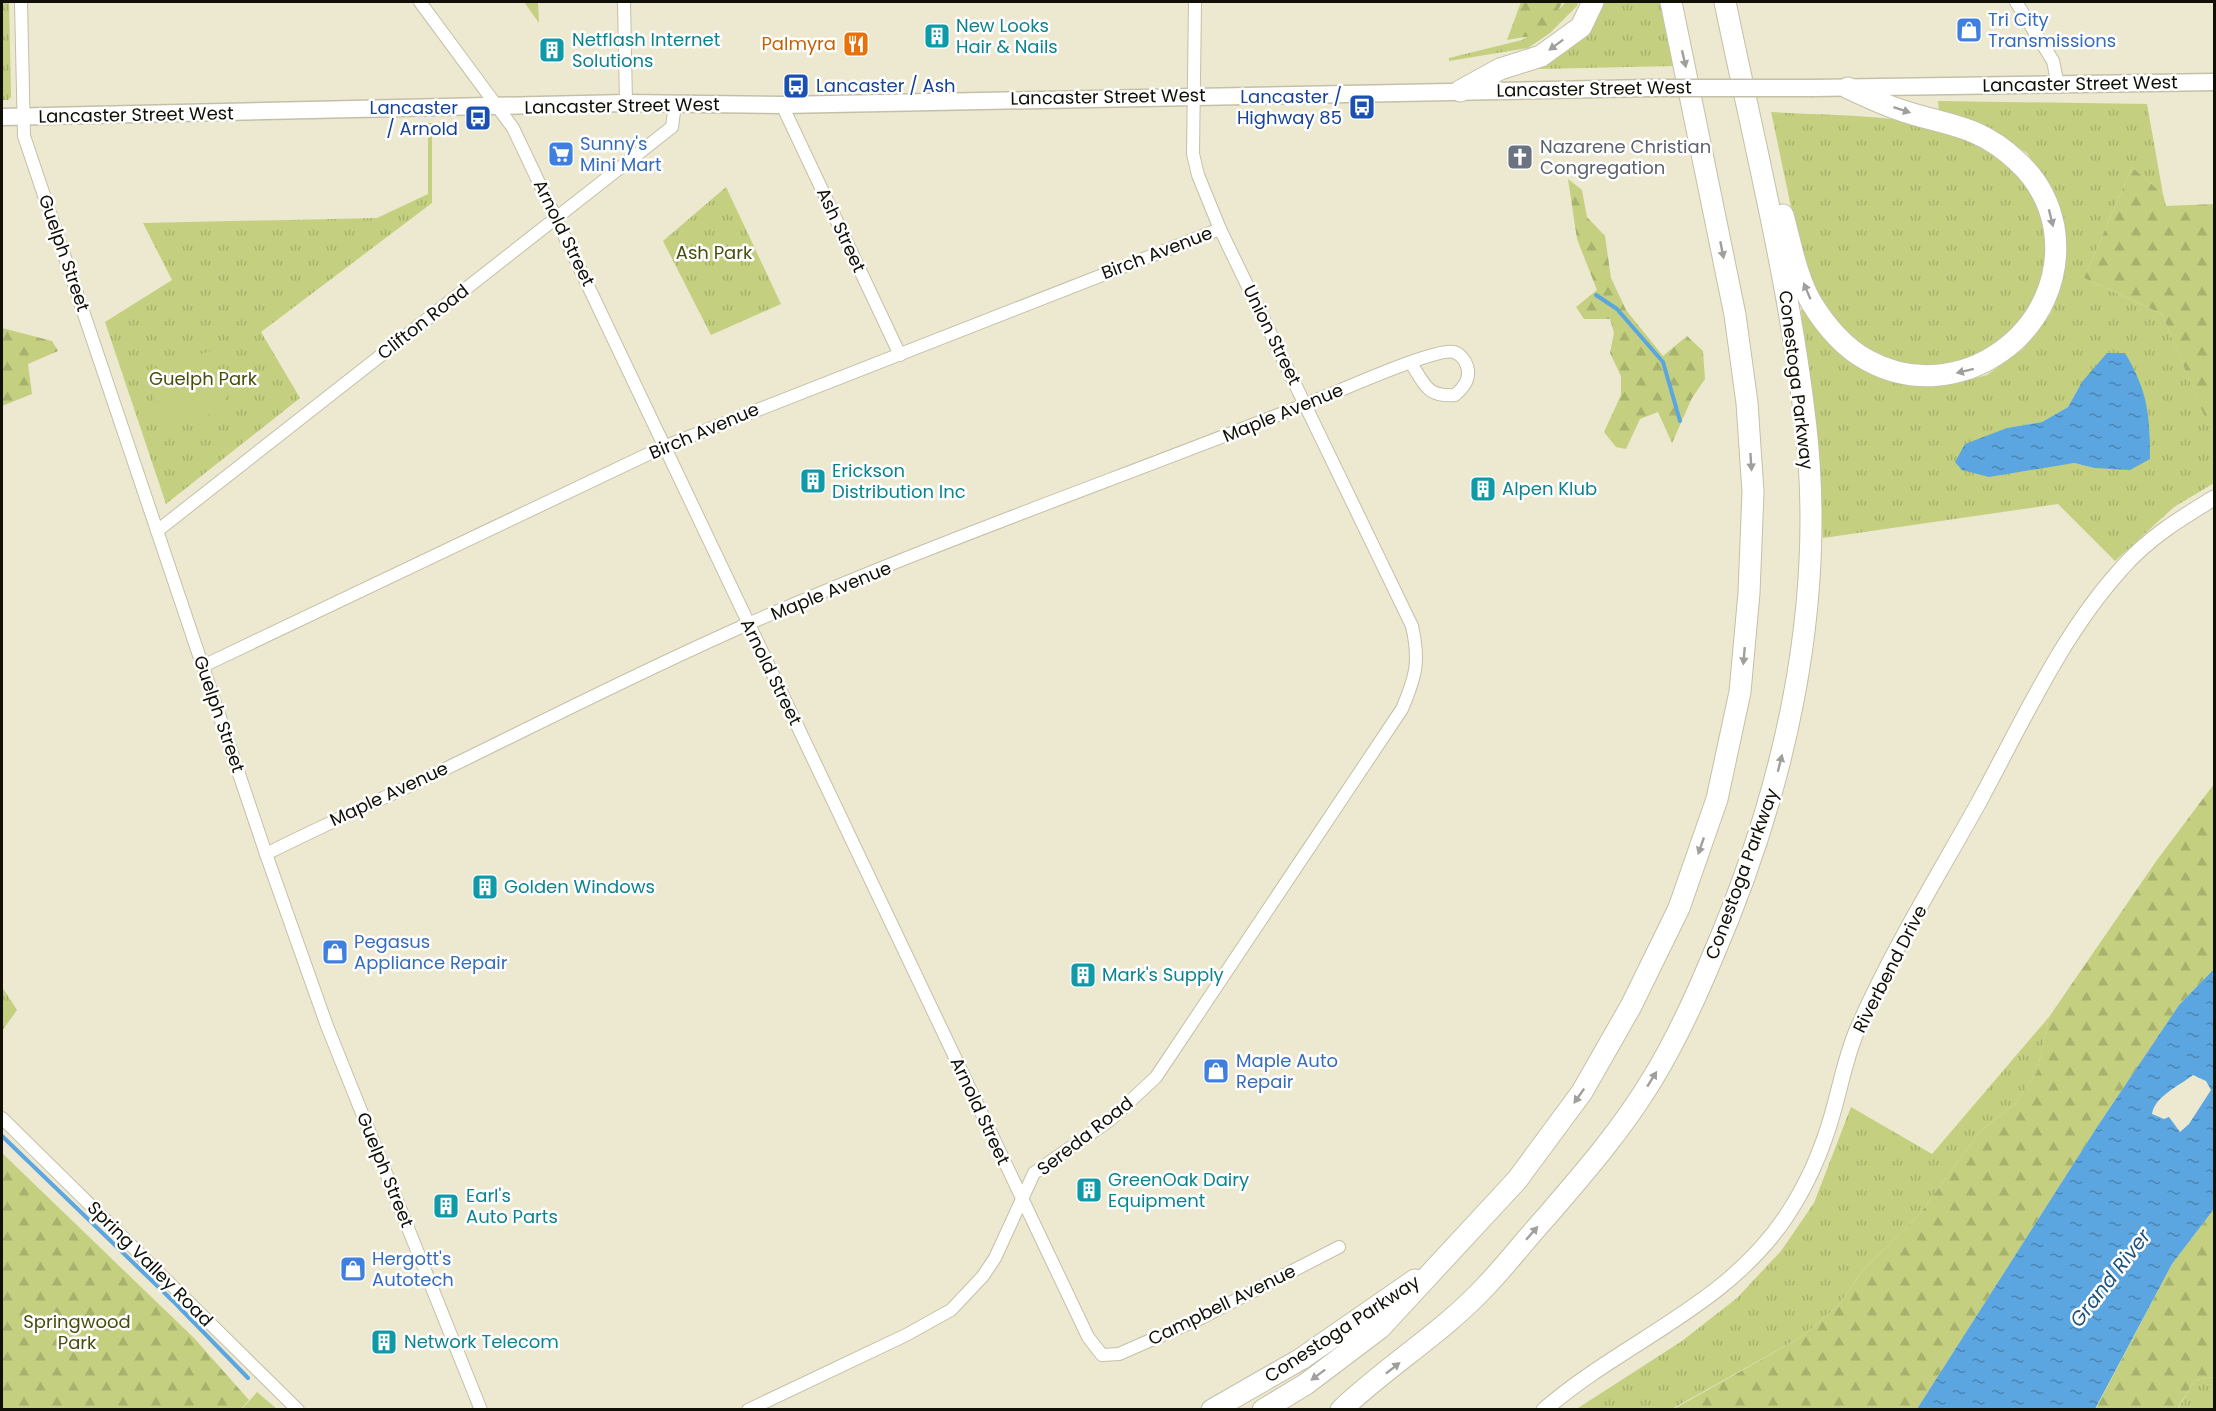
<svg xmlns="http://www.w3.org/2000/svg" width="2216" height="1411" font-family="Poppins,sans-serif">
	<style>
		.grass { fill: url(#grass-tufts); fill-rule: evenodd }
		.forest { fill: url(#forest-firs) }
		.garden { fill: #c4d07f }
		.water { fill: url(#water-ripples); fill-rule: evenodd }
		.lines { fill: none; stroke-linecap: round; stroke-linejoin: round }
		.stream { stroke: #5ba6e0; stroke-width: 4 }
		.minor-casing { stroke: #c4c0a8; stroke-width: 14 }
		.tertiary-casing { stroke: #c4c0a8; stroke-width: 17 }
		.secondary-casing { stroke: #c4c0a8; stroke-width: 19 }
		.motorway-casing { stroke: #c4c0a8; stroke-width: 23 }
		.minor { stroke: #fff; stroke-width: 12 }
		.tertiary { stroke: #fff; stroke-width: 15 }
		.secondary { stroke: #fff; stroke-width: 16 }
		.motorway { stroke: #fff; stroke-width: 21 }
		.secondary-bridge-casing { stroke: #c4c0a8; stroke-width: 19; stroke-linecap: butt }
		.secondary-bridge { stroke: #fff; stroke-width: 16 }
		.oneway { fill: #a09f9c }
		.labels { text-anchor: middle; stroke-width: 5; stroke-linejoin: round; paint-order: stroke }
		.shop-label { font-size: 18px; fill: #366cbe; stroke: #fff; text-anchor: start }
		.culture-label { font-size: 18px; fill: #0d838f; stroke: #fff; text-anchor: start }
		.food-label { font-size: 18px; fill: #c56008; stroke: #fff; text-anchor: end }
		.street-label { font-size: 18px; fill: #111007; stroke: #fff }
		.transit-label { font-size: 18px; fill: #164399; stroke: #fff; text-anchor: end }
		.worship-label { font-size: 18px; fill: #5b616d; stroke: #fff; text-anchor: start }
		.park-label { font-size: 18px; fill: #484f0c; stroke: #fff }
		.water-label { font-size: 20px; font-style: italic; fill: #1e547c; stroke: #fff }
	</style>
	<defs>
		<pattern id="grass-tufts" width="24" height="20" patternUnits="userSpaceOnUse" patternTransform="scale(1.5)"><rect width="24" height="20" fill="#c4d07f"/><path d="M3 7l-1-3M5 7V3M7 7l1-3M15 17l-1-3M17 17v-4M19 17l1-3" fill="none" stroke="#a7b26c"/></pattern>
		<pattern id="forest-firs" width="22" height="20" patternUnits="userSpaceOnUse" patternTransform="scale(1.5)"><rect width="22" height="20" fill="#c4d07f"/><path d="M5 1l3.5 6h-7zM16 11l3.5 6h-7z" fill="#a7b26c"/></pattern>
		<pattern id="water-ripples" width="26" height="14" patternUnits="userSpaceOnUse" patternTransform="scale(1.5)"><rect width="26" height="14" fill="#5ba6e0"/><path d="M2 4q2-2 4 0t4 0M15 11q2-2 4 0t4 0" fill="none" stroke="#4a86b4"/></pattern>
	</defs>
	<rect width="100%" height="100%" fill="#ede8d0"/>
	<!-- grass -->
	<g class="grass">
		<path d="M2,2H9L11,97L8,100H2Z"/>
		<path d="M524,2H538L539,23Z"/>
		<path d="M1566,2H1578L1577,6L1550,33L1528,48L1449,61V58L1522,40L1543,26Z"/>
		<path d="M1604,2H1662L1676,66L1538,69L1535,64L1596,16Z"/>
		<path d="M1938,101L2147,104L2163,194L2132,167L2084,278L2162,314L2212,433H2214V483L2174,507L2115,561L2058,504L1823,538L1801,310H1809L1847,359L1897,381L1948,385L1987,375L2023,349L2051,313L2066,253L2056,196L2027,153L1985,126L1939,112ZM2082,382L2094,468L2074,463L2039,467L2007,428L2042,422L2068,407Z"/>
		<path d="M1771,112C1828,116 1891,113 1946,130C1974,138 2011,160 2028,185C2067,242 2041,320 1983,351C1958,364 1933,370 1905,364C1880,358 1852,344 1836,323C1799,275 1785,172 1771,112Z"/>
		<path d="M428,123H432V203L261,332L300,398L166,504L105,322L172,280L143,223L377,218L428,194Z"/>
		<path d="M726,187L781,304L711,335L663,241Z"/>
		<path d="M2,987L17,1010L2,1031Z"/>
		<path d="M2049,1017L2037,1072L2015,1104L1981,1130L1919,1215L1864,1269L1838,1306L1801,1337L1672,1409L1575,1410L1682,1341L1737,1298L1781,1251L1814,1203L1851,1107L1932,1154Z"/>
		<path d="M2214,1377V1409L2177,1410L2195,1380Z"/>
		<path d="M257,1392L277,1409L241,1410Z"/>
	</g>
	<!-- forest -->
	<g class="forest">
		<path d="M1521,2H1563L1543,34L1507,40Z"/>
		<path d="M2132,167L2163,194L2166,206L2214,204V433L2212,434L2162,314L2084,278Z"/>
		<path d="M1568,179L1582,190L1587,217L1605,236L1611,278L1626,310L1663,356L1687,336L1703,351L1705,379L1692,398L1672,443L1658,412L1640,419L1626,449L1616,447L1604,432L1621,395V376L1610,353L1614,333L1610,319H1584L1576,307L1597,290L1577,239Z"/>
		<path d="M2,328L52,341L58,351L28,364L32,394L2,406Z"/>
		<path d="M2214,784V969L2179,1005L2097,1127L1917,1409L1672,1410L1801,1337L1838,1306L1864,1269L1919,1215L1981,1130L2015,1104L2037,1072L2049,1017L2157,860Z"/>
		<path d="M2,1153L194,1338L249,1400L241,1409H2Z"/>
		<path d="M2214,1209V1377L2195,1380L2177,1409L2095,1410L2172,1264Z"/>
	</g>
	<!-- garden -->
	<path class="garden" d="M211,351L229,409L163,428L146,371Z"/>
	<!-- water -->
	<g class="water">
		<path d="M2107,353H2125C2148,392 2150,414 2150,459L2130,470L2094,468L2074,463L1989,477L1962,470L1955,462L1965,444L2007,428L2042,422L2068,407L2082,382Z"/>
		<path d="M2214,969V1209L2172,1264L2095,1409H1917L2097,1127L2179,1005ZM2193,1075L2206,1081L2211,1090L2189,1124L2180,1132L2169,1117L2164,1119L2152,1114C2155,1096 2179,1086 2193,1075Z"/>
	</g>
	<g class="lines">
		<!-- stream -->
		<g class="stream">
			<path d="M1596,295L1617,309L1663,362L1680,421"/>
			<path d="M2,1136L176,1304L248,1378"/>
		</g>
		<defs>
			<g id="minor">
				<path d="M21,2L24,136L266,854L327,1026L481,1410"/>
				<path d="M420,2L513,128L1088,1337L1102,1355L1119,1354L1199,1319L1339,1247"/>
				<path d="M624,2L626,103"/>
				<path d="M2016,2L2053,61L2058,85"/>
				<path d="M782,105L900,355"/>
				<path d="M157,531L672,127L675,104"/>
				<path d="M203,666L663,447L1220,229"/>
				<path d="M266,854C324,825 384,798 443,770C544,721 645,669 748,624C937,541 1134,473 1326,396C1347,388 1437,347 1454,352C1460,354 1465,360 1467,366C1471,379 1464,387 1455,395C1427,397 1425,385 1411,363"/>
				<path d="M2,1118L298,1410"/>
				<path d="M748,1410L906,1335L951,1310L983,1276L995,1258L1034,1173L1110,1120L1156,1077L1402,709C1416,676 1420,661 1412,626L1220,229L1198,175L1193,154L1195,2"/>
			</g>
			<path id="tertiary" d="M1544,1410C1622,1342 1725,1307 1785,1218C1806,1187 1823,1148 1833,1112C1841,1084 1846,1055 1858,1028C1892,950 1938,876 1979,802C2022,723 2061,635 2122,568C2148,538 2181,518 2214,498"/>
			<g id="secondary">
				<path d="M1813,88L2214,82"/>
				<path d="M2,117L626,103L782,105L1648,88"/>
			</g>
			<g id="motorway">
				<path d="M1460,91L1500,69L1541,56L1581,27L1593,2"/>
				<path d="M1783,215C1791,244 1796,275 1811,302C1825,325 1843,347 1867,360C1959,411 2071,330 2054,227C2049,201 2037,179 2017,161C1979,125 1949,126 1903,111C1884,105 1866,96 1848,88"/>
				<path d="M1212,1410L1301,1359L1415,1280"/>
				<path d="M1263,1410L1306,1384L1380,1328L1517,1180L1582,1092L1631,1006L1679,908L1717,799L1740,692L1749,593L1753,492L1747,403L1735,315L1671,2"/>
				<path d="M1341,1410C1387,1366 1441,1334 1485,1287C1507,1264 1526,1239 1547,1216C1585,1172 1623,1128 1653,1078C1676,1040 1695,999 1712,958C1784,792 1826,609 1806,428C1790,284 1754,143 1725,2"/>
			</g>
		</defs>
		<!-- minor casing -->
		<use href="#minor" class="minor-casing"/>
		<!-- tertiary casing -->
		<use href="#tertiary" class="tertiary-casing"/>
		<!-- secondary casing -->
		<use href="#secondary" class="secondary-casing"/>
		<!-- motorway casing -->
		<use href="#motorway" class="motorway-casing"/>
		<!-- minor -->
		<use href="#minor" class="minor"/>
		<!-- tertiary -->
		<use href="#tertiary" class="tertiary"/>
		<!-- secondary -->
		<use href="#secondary" class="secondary"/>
		<!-- motorway -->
		<use href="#motorway" class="motorway"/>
		<defs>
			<path id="secondary-bridge" d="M1648,88H1813"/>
		</defs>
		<!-- secondary-bridge casing -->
		<use href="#secondary-bridge" class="secondary-bridge-casing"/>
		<!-- secondary-bridge -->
		<use href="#secondary-bridge" class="secondary-bridge"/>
	</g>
	<!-- one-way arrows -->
	<defs><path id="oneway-solid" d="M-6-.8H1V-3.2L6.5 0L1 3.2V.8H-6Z" transform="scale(1.5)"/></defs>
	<g class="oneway">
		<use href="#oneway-solid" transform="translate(1556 45) rotate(143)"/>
		<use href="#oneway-solid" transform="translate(1684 59) rotate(77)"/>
		<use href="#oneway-solid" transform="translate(1902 110) rotate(18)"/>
		<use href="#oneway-solid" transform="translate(2051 218) rotate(76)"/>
		<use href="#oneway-solid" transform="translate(1722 250) rotate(79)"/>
		<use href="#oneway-solid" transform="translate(1807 291) rotate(-113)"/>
		<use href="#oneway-solid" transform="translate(1965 371) rotate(166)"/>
		<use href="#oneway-solid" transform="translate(1751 462) rotate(86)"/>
		<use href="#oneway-solid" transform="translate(1744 656) rotate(95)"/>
		<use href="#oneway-solid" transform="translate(1780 763) rotate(-76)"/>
		<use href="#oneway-solid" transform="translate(1701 846) rotate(109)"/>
		<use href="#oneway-solid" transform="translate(1652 1079) rotate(-58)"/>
		<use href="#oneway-solid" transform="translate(1579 1096) rotate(125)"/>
		<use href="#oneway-solid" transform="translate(1532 1233) rotate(-49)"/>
		<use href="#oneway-solid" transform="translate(1393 1368) rotate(-38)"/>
		<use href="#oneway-solid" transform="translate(1318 1375) rotate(143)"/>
	</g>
	<!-- icons -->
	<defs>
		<symbol id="shop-square" viewBox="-11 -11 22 22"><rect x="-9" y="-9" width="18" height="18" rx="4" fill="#3f7fe0" stroke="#fff"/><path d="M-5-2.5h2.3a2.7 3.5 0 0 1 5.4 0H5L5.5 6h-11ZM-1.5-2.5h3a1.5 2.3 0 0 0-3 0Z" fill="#fff"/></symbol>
		<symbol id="building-square" viewBox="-11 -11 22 22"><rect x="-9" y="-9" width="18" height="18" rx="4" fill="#0f9aa8" stroke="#fff"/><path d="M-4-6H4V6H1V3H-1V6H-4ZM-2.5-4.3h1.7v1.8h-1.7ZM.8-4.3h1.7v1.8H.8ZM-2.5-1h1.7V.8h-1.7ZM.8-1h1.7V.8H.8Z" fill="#fff"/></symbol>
		<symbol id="restaurant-square" viewBox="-11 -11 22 22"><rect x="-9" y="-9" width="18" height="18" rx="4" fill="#e8710a" stroke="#fff"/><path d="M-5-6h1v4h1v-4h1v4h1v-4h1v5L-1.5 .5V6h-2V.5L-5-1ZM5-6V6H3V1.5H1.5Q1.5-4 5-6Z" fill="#fff"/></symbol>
		<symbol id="bus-square" viewBox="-11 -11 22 22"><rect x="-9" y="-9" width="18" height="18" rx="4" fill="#1a4fb4" stroke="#fff"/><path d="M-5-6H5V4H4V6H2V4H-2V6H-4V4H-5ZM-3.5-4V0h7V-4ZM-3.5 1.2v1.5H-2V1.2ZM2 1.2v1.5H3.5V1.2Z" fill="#fff"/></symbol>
		<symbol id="supermarket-square" viewBox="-11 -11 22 22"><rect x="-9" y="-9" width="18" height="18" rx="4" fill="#3f7fe0" stroke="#fff"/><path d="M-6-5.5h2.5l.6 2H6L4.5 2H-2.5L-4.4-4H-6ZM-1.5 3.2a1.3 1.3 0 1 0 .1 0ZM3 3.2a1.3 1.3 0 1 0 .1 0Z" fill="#fff"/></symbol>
		<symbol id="church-square" viewBox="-11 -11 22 22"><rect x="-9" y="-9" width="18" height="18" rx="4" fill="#6b7280" stroke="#fff"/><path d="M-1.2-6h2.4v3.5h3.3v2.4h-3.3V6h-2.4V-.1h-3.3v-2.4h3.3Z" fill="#fff"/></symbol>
	</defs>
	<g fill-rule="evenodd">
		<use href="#shop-square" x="1954" y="15" width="30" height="30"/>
		<use href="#building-square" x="922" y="21" width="30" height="30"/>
		<use href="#restaurant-square" x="841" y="29" width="30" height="30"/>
		<use href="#building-square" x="537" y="35" width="30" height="30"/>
		<use href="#bus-square" x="781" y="71" width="30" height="30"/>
		<use href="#bus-square" x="1347" y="92" width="30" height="30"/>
		<use href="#bus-square" x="463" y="103" width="30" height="30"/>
		<use href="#supermarket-square" x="546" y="139" width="30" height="30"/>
		<use href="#church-square" x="1505" y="142" width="30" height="30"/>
		<use href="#building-square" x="798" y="466" width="30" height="30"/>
		<use href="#building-square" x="1468" y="474" width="30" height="30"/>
		<use href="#building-square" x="470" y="872" width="30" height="30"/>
		<use href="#shop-square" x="320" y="937" width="30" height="30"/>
		<use href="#building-square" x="1068" y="960" width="30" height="30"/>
		<use href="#shop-square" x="1201" y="1056" width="30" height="30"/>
		<use href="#building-square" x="1074" y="1175" width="30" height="30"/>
		<use href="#building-square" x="431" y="1191" width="30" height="30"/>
		<use href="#shop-square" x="338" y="1254" width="30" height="30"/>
		<use href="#building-square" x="369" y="1327" width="30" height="30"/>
	</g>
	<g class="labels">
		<!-- shop labels -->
		<g class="shop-label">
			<text x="1988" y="26">Tri City<tspan x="1988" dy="21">Transmissions</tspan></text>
			<text x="580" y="150">Sunny's<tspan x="580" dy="21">Mini Mart</tspan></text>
			<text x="354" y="948">Pegasus<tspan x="354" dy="21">Appliance Repair</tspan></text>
			<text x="1236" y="1067">Maple Auto<tspan x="1236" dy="21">Repair</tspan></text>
			<text x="372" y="1265">Hergott's<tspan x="372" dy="21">Autotech</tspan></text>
		</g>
		<!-- culture labels -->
		<g class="culture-label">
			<text x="956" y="32">New Looks<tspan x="956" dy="21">Hair &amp; Nails</tspan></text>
			<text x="572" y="46">Netflash Internet<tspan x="572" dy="21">Solutions</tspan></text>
			<text x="832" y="477">Erickson<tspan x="832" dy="21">Distribution Inc</tspan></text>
			<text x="1502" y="495">Alpen Klub</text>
			<text x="504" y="893">Golden Windows</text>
			<text x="1102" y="981">Mark's Supply</text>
			<text x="1108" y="1186">GreenOak Dairy<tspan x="1108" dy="21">Equipment</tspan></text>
			<text x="466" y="1202">Earl's<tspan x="466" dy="21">Auto Parts</tspan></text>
			<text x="404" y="1348">Network Telecom</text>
		</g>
		<!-- food labels -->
		<g class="food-label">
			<text x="836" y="50">Palmyra</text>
		</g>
		<!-- street labels -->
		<g class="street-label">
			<text transform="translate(2080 84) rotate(-1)" y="6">Lancaster Street West</text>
			<text transform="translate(1594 89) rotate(-1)" y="6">Lancaster Street West</text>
			<text transform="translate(1108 97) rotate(-1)" y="6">Lancaster Street West</text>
			<text transform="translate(622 106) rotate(-1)" y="6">Lancaster Street West</text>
			<text transform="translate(136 115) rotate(-1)" y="6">Lancaster Street West</text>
			<text transform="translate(841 230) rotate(65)" y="6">Ash Street</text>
			<text transform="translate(564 233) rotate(64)" y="6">Arnold Street</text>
			<text transform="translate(64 253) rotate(71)" y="6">Guelph Street</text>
			<text transform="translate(1157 253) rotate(-21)" y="6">Birch Avenue</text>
			<text transform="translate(423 322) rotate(-38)" y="6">Clifton Road</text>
			<text transform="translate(1272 335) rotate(64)" y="6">Union Street</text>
			<text transform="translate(1796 380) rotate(83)" y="6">Conestoga Parkway</text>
			<text transform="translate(1283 413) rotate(-22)" y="6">Maple Avenue</text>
			<text transform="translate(704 431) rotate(-23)" y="6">Birch Avenue</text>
			<text transform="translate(831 591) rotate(-22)" y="6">Maple Avenue</text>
			<text transform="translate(771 672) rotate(64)" y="6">Arnold Street</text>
			<text transform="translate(219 714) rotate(71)" y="6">Guelph Street</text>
			<text transform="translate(389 794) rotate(-25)" y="6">Maple Avenue</text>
			<text transform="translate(1742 874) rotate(-70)" y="6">Conestoga Parkway</text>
			<text transform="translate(1890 969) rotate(-63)" y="6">Riverbend Drive</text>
			<text transform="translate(980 1111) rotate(65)" y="6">Arnold Street</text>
			<text transform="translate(1085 1136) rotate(-38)" y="6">Sereda Road</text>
			<text transform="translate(385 1170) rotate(68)" y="6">Guelph Street</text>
			<text transform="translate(150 1264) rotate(45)" y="6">Spring Valley Road</text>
			<text transform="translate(1222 1305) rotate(-26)" y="6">Campbell Avenue</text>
			<text transform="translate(1342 1329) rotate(-33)" y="6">Conestoga Parkway</text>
		</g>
		<!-- transit labels -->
		<g class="transit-label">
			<text x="816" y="92" text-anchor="start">Lancaster / Ash</text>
			<text x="1342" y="103">Lancaster /<tspan x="1342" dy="21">Highway 85</tspan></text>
			<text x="458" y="114">Lancaster<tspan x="458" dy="21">/ Arnold</tspan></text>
		</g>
		<!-- worship labels -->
		<g class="worship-label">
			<text x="1540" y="153">Nazarene Christian<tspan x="1540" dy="21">Congregation</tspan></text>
		</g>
		<!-- park labels -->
		<g class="park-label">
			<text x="714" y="259">Ash Park</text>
			<text x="203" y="385">Guelph Park</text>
			<text x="77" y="1328">Springwood<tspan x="77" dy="21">Park</tspan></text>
		</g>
		<!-- water labels -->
		<g class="water-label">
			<text transform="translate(2110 1278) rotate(-52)" y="7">Grand River</text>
		</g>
	</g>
	<!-- border -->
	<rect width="2216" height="1411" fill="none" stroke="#111007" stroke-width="6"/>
</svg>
